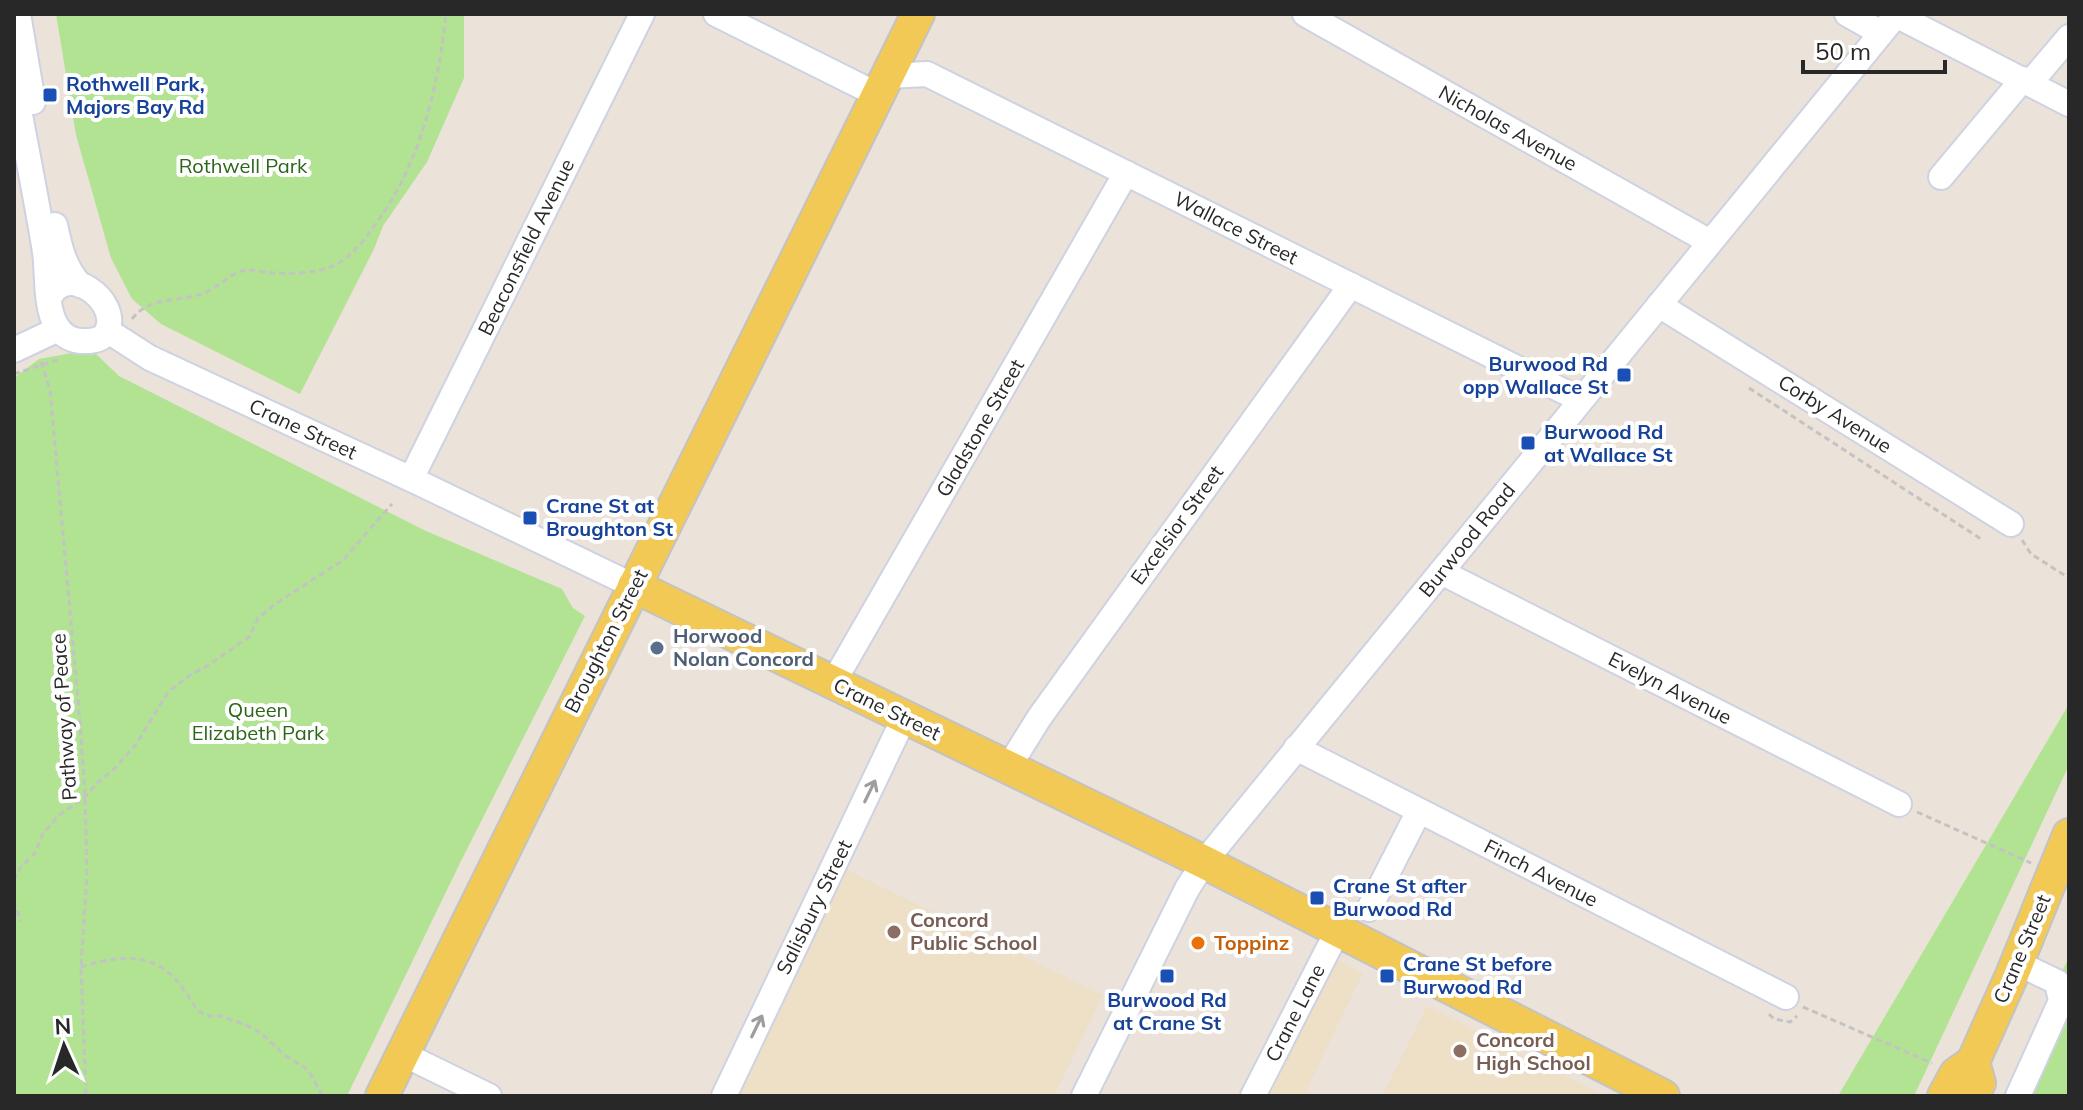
<svg xmlns="http://www.w3.org/2000/svg" width="2083" height="1110" font-family="Mulish,sans-serif">
	<style>
		.education { fill: #ede0c7 }
		.green { fill: #b1e393 }
		.lines { fill: none; stroke-linecap: round; stroke-linejoin: round }
		.minor-casing { stroke: #ced2e2; stroke-width: 28 }
		.major-casing { stroke: #c3c3c3; stroke-width: 36 }
		.path { stroke: #c3c3c3; stroke-width: 3; stroke-dasharray: 6 4; stroke-linecap: butt }
		.minor { stroke: #fff; stroke-width: 24 }
		.major { stroke: #f3c956; stroke-width: 32 }
		.oneway { stroke: #9e9e9e }
		.transit-dot { fill: #1a4fb4; stroke: #fff; stroke-width: 3 }
		.service-dot { fill: #5c6f8a; stroke: #fff; stroke-width: 3 }
		.education-dot { fill: #8d6e63; stroke: #fff; stroke-width: 3 }
		.food-dot { fill: #e8710a; stroke: #fff; stroke-width: 3 }
		.labels { text-anchor: middle; stroke-width: 8; stroke-linejoin: round; paint-order: stroke }
		.transit-label { font-size: 20px; font-weight: bold; fill: #164399; stroke: #fff; text-anchor: start }
		.street-label { font-size: 20px; fill: #282828; stroke: #fff }
		.park-label { font-size: 20px; fill: #2a6518; stroke: #fff }
		.service-label { font-size: 20px; font-weight: bold; fill: #4e5e75; stroke: #fff; text-anchor: start }
		.education-label { font-size: 20px; font-weight: bold; fill: #785e54; stroke: #fff; text-anchor: start }
		.food-label { font-size: 20px; font-weight: bold; fill: #c56008; stroke: #fff; text-anchor: start }
	</style>
	<rect width="100%" height="100%" fill="#ebe2d9"/>
	<!-- education -->
	<g class="education">
		<path d="M845,869L1103,995L1054,1096H734Z"/>
		<path d="M1331,957L1363,973L1306,1091L1315,1096H1263Z"/>
		<path d="M1427,1006L1605,1096H1382Z"/>
	</g>
	<!-- green -->
	<g class="green">
		<path d="M56,14H464V78L427,162L383,226L374,249L300,394L161,324L132,299L111,258L76,135Z"/>
		<path d="M72,353H95L119,376L426,531L562,589L573,608L585,616L461,861L347,1096H14V378L39,359Z"/>
		<path d="M2069,704V765L1914,1096H1838Z"/>
		<path d="M2069,957V1096H2003Z"/>
	</g>
	<g class="lines">
		<defs>
			<g id="minor">
				<path d="M18,14L33,102"/>
				<path d="M716,14L878,95"/>
				<path d="M1305,14L1710,242"/>
				<path d="M1847,14L1881,33"/>
				<path d="M1896,15L2069,104"/>
				<path d="M888,76L927,74L1581,400"/>
				<path d="M14,82C24,139 36,195 45,252C48,274 45,306 56,325C62,336 73,342 86,341C94,341 104,339 107,331C121,301 65,260 49,299"/>
				<path d="M2030,83L2069,37"/>
				<path d="M1941,177L2023,79"/>
				<path d="M55,225C60,248 64,267 80,285"/>
				<path d="M1659,305L2011,524"/>
				<path d="M108,331L150,358L411,479L634,586"/>
				<path d="M14,350L50,333L57,327"/>
				<path d="M411,479L642,14"/>
				<path d="M1441,572L1899,804"/>
				<path d="M833,683L1126,173"/>
				<path d="M1296,748L1786,997"/>
				<path d="M1008,768L1039,718L1351,285"/>
				<path d="M1369,909L1419,811"/>
				<path d="M2017,963L2057,982L2061,1001L2018,1096"/>
				<path d="M403,1054L489,1096"/>
				<path d="M724,1096L904,718"/>
				<path d="M1084,1096L1187,889L1204,862L1897,14"/>
				<path d="M1253,1096L1338,930"/>
			</g>
			<g id="major">
				<path d="M634,586L1204,862L1663,1096"/>
				<path d="M382,1096L918,14"/>
				<path d="M1944,1096L1956,1074L1973,1062L2012,975L2069,835"/>
				<path d="M1972,1096L1979,1083L1973,1062"/>
			</g>
		</defs>
		<!-- minor casing -->
		<use href="#minor" class="minor-casing"/>
		<!-- major casing -->
		<use href="#major" class="major-casing"/>
		<!-- path -->
		<g class="path">
			<path d="M132,319C150,295 179,303 204,293C218,288 232,271 247,270C256,270 267,273 277,273C296,274 320,273 337,264C351,256 362,243 371,230C419,169 438,90 446,14"/>
			<path d="M41,362L50,390L80,722L85,797L87,873L81,967L86,1096"/>
			<path d="M14,374L60,359"/>
			<path d="M1749,388L1981,539"/>
			<path d="M2022,540L2031,554L2069,578"/>
			<path d="M1917,812L2031,863"/>
			<path d="M14,880L20,868L35,853L43,834L59,815L85,797L99,781L114,769L137,743L168,692L189,676L207,666L249,637L258,618L278,602L342,561L392,504"/>
			<path d="M14,901L21,922"/>
			<path d="M81,967C120,955 155,951 182,987C189,996 195,1011 206,1015C211,1017 213,1015 218,1016C227,1018 239,1022 248,1026C264,1032 273,1046 286,1056C293,1061 301,1064 307,1070C315,1078 317,1088 323,1096"/>
			<path d="M1803,1007L1932,1063"/>
			<path d="M1769,1014L1774,1019L1790,1022L1797,1016"/>
		</g>
		<!-- minor -->
		<use href="#minor" class="minor"/>
		<!-- major -->
		<use href="#major" class="major"/>
	</g>
	<!-- one-way arrows -->
	<defs><path id="oneway-shaft" d="M-6 0H5M1.5-3L5.5 0L1.5 3" fill="none" stroke-width="1.6" stroke-linecap="round" stroke-linejoin="round" transform="scale(2)"/></defs>
	<g class="oneway">
		<use href="#oneway-shaft" transform="translate(870 791) rotate(-64)"/>
		<use href="#oneway-shaft" transform="translate(757 1026) rotate(-64)"/>
	</g>
	<!-- markers -->
	<g class="transit-dot">
		<rect x="42" y="87" width="16" height="16" rx="4"/>
		<rect x="1616" y="367" width="16" height="16" rx="4"/>
		<rect x="1520" y="435" width="16" height="16" rx="4"/>
		<rect x="522" y="510" width="16" height="16" rx="4"/>
		<rect x="1309" y="890" width="16" height="16" rx="4"/>
		<rect x="1159" y="968" width="16" height="16" rx="4"/>
		<rect x="1379" y="968" width="16" height="16" rx="4"/>
	</g>
	<circle class="service-dot" cx="657" cy="648" r="8"/>
	<g class="education-dot">
		<circle cx="894" cy="932" r="8"/>
		<circle cx="1460" cy="1051" r="8"/>
	</g>
	<circle class="food-dot" cx="1198" cy="943" r="8"/>
	<g class="labels">
		<!-- transit labels -->
		<g class="transit-label">
			<text x="66" y="91">Rothwell Park,<tspan x="66" dy="23">Majors Bay Rd</tspan></text>
			<text x="1608" y="371" text-anchor="end">Burwood Rd<tspan x="1608" dy="23">opp Wallace St</tspan></text>
			<text x="1544" y="439">Burwood Rd<tspan x="1544" dy="23">at Wallace St</tspan></text>
			<text x="546" y="513">Crane St at<tspan x="546" dy="23">Broughton St</tspan></text>
			<text x="1333" y="893">Crane St after<tspan x="1333" dy="23">Burwood Rd</tspan></text>
			<text x="1403" y="971">Crane St before<tspan x="1403" dy="23">Burwood Rd</tspan></text>
			<text x="1167" y="1007" text-anchor="middle">Burwood Rd<tspan x="1167" dy="23">at Crane St</tspan></text>
		</g>
		<!-- street labels -->
		<g class="street-label">
			<text transform="translate(1508 128) rotate(29)" y="7">Nicholas Avenue</text>
			<text transform="translate(1236 228) rotate(27)" y="7">Wallace Street</text>
			<text transform="translate(526 247) rotate(-64)" y="7">Beaconsfield Avenue</text>
			<text transform="translate(1835 414) rotate(32)" y="7">Corby Avenue</text>
			<text transform="translate(980 428) rotate(-60)" y="7">Gladstone Street</text>
			<text transform="translate(303 429) rotate(25)" y="7">Crane Street</text>
			<text transform="translate(1177 525) rotate(-54)" y="7">Excelsior Street</text>
			<text transform="translate(1467 540) rotate(-51)" y="7">Burwood Road</text>
			<text transform="translate(606 641) rotate(-63)" y="7">Broughton Street</text>
			<text transform="translate(1670 688) rotate(27)" y="7">Evelyn Avenue</text>
			<text transform="translate(887 709) rotate(26)" y="7">Crane Street</text>
			<text transform="translate(64 717) rotate(-94)" y="7">Pathway of Peace</text>
			<text transform="translate(1541 873) rotate(27)" y="7">Finch Avenue</text>
			<text transform="translate(814 907) rotate(-64)" y="7">Salisbury Street</text>
			<text transform="translate(2022 949) rotate(-67)" y="7">Crane Street</text>
			<text transform="translate(1295 1013) rotate(-63)" y="7">Crane Lane</text>
		</g>
		<!-- park labels -->
		<g class="park-label">
			<text x="243" y="173">Rothwell Park</text>
			<text x="258" y="717">Queen<tspan x="258" dy="23">Elizabeth Park</tspan></text>
		</g>
		<!-- service labels -->
		<g class="service-label">
			<text x="673" y="643">Horwood<tspan x="673" dy="23">Nolan Concord</tspan></text>
		</g>
		<!-- education labels -->
		<g class="education-label">
			<text x="910" y="927">Concord<tspan x="910" dy="23">Public School</tspan></text>
			<text x="1476" y="1047">Concord<tspan x="1476" dy="23">High School</tspan></text>
		</g>
		<!-- food labels -->
		<g class="food-label">
			<text x="1214" y="950">Toppinz</text>
		</g>
	</g>
	<!-- border -->
	<rect width="2083" height="1110" fill="none" stroke="#282828" stroke-width="32"/>
	<!-- north arrow -->
	<g transform="translate(64 1046) rotate(357)" stroke="#ffffff" stroke-width="6" paint-order="stroke">
	<path d="M0-6L14 30L0 20L-14 30Z" fill="#282828"/>
	<text y="-12" font-size="22" font-weight="bold" text-anchor="middle" fill="#282828">N</text>
	</g>
	<!-- scale -->
	<path d="M1803 60v12h142v-12" fill="none" stroke="#282828" stroke-width="4"/>
	<text x="1815" y="60" font-size="24" fill="#282828" stroke="#ffffff" stroke-width="6" paint-order="stroke">50 m</text>
</svg>
